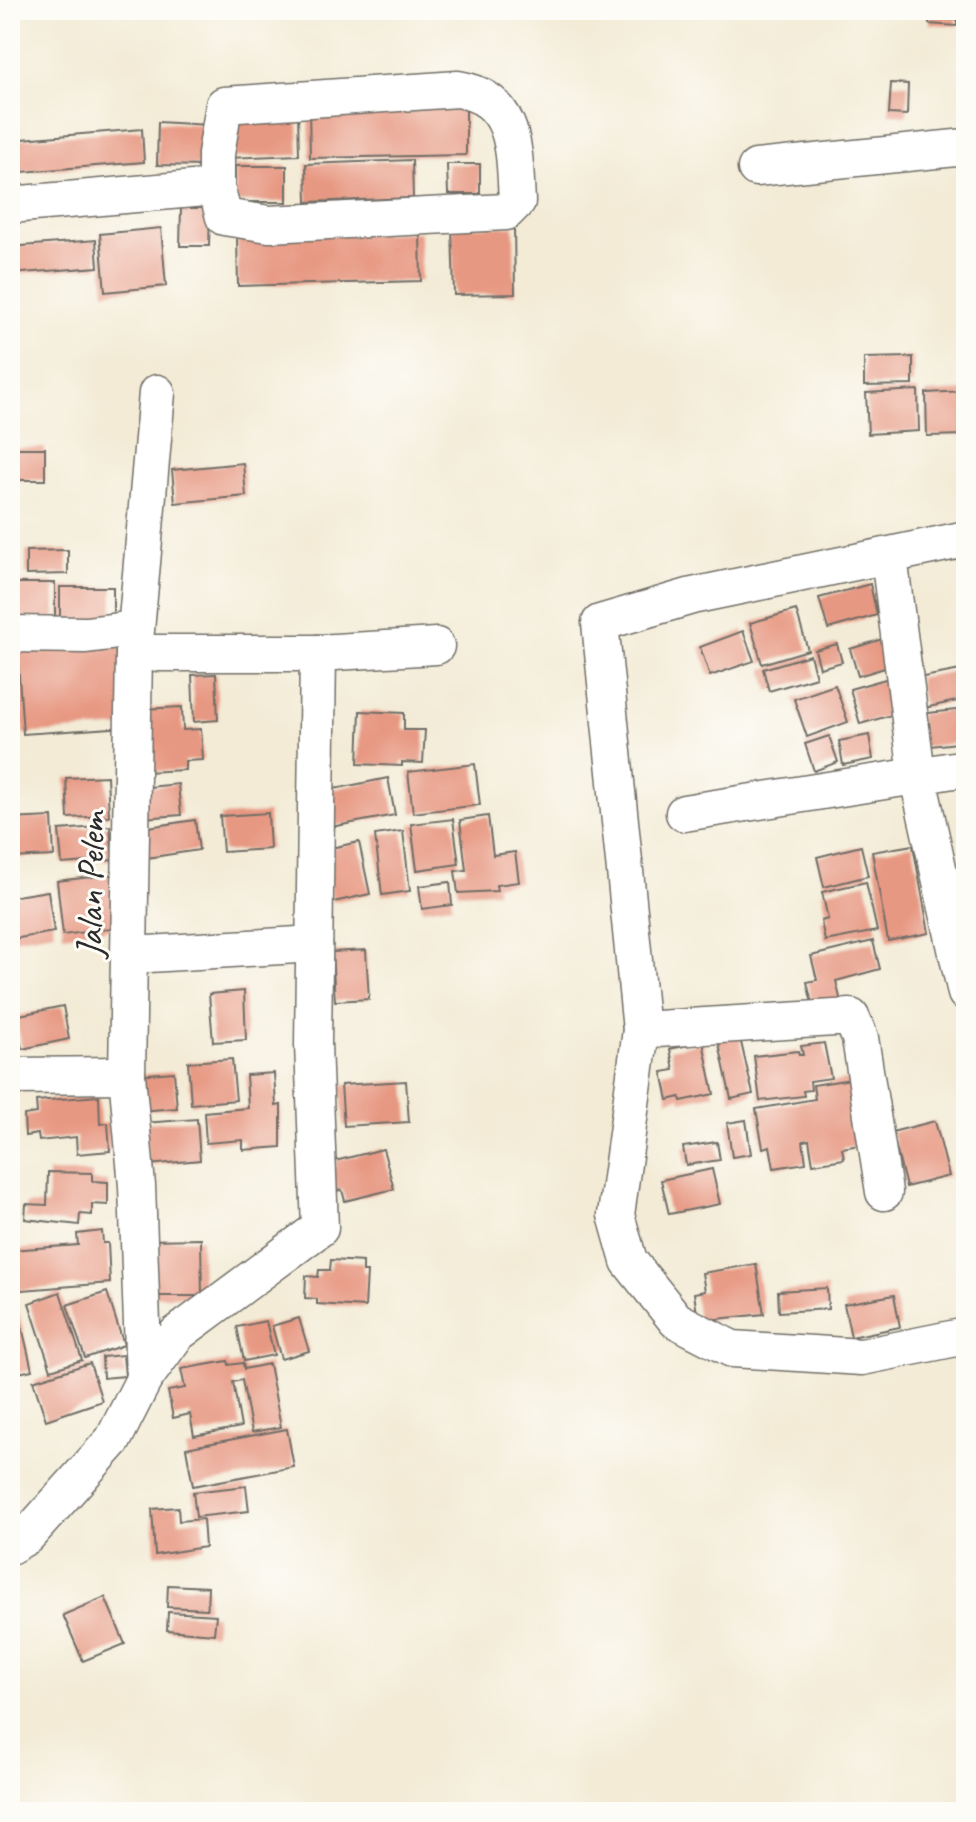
<svg xmlns="http://www.w3.org/2000/svg" width="976" height="1822" font-family="Caveat,sans-serif">
	<style>
		.building { fill: #e79882 }
		.lines { fill: none; stroke-linecap: round; stroke-linejoin: round }
		.minor-casing { stroke: #716e67; stroke-width: 39 }
		.minor { stroke: #fff; stroke-width: 36 }
		.labels { text-anchor: middle; stroke-width: 6; stroke-linejoin: round; paint-order: stroke }
		.street-label { font-size: 38px; fill: #2b2b2b; stroke: #fdfcf7 }
	</style>
	<rect width="100%" height="100%" fill="#fdfcf7"/>
	<filter id="ink" filterUnits="userSpaceOnUse"><feTurbulence type="fractalNoise" baseFrequency=".0125" numOctaves="2"/><feDisplacementMap in="SourceGraphic" scale="16" xChannelSelector="R" yChannelSelector="G"/><feConvolveMatrix kernelMatrix="1 2 1 2 8 2 1 2 1" color-interpolation-filters="sRGB"/></filter>
	<filter id="wash" filterUnits="userSpaceOnUse"><feTurbulence type="fractalNoise" baseFrequency=".006" numOctaves="4" result="noise"/><feDisplacementMap in="SourceGraphic" scale="32" xChannelSelector="R" yChannelSelector="G"/><feGaussianBlur stdDeviation="1.8" result="paint"/><feColorMatrix in="noise" values="0 0 0 0 0 0 0 0 0 0 0 0 0 0 0 0 0 1.4 0 .05"/><feComposite in="paint" operator="in"/></filter>
	<g filter="url(#wash)">
		<rect width="100%" height="100%" fill="#f3ebd6"/>
		<g id="blocks">
			<!-- building -->
			<g class="building">
				<path d="M930,10H957V26L929,24Z"/>
				<path d="M891,83L908,84L907,115L889,114Z"/>
				<path d="M466,103V155L310,158L309,106Z"/>
				<path d="M298,113L299,155L226,158L225,115Z"/>
				<path d="M158,122L209,125L207,166L157,165Z"/>
				<path d="M142,129L144,162L10,173V140Z"/>
				<path d="M412,160L413,198L307,202L306,164Z"/>
				<path d="M447,164H480V194H448Z"/>
				<rect x="235" y="166" width="52" height="36"/>
				<path d="M181,208H210L209,246H180Z"/>
				<path d="M514,226L515,294L454,295L452,227Z"/>
				<path d="M161,228L166,286L105,292L100,234Z"/>
				<path d="M420,232L421,281L238,286L237,237Z"/>
				<path d="M96,240L98,267L10,274V247Z"/>
				<path d="M959,340H966V366H958Z"/>
				<path d="M913,357V385L864,386V358Z"/>
				<path d="M918,390L919,431L868,434L866,393Z"/>
				<path d="M966,391V435L927,436L926,393Z"/>
				<rect x="10" y="448" width="35" height="32"/>
				<path d="M243,463L246,496L175,503L172,470Z"/>
				<path d="M68,550V574L26,575V551Z"/>
				<rect x="10" y="583" width="45" height="35"/>
				<path d="M870,584L877,615L828,629L819,598Z"/>
				<path d="M60,587H113V621L60,622Z"/>
				<path d="M796,610L808,650L762,664L750,623Z"/>
				<path d="M743,631L754,661L710,676L700,647Z"/>
				<path d="M889,637L898,664L858,676L850,649Z"/>
				<path d="M121,640L126,727L23,734L17,647Z"/>
				<path d="M837,644L842,662L820,668L815,650Z"/>
				<path d="M810,655L816,677L769,691L763,669Z"/>
				<path d="M966,669V699L924,708L918,678Z"/>
				<path d="M216,674L218,720L194,722L192,675Z"/>
				<path d="M896,676L906,711L860,724L850,689Z"/>
				<path d="M835,685L848,722L807,737L794,699Z"/>
				<path d="M182,707L183,730L201,729L203,760L185,761V770L144,772L140,709Z"/>
				<path d="M965,709L966,742L922,747L919,714Z"/>
				<path d="M360,711L404,713V730H425L423,763L402,762V766L358,764Z"/>
				<path d="M869,735L873,759L843,765L839,741Z"/>
				<path d="M829,736L838,762L814,771L805,744Z"/>
				<path d="M475,764L480,805L413,813L408,772Z"/>
				<path d="M107,776L109,816L68,818L66,778Z"/>
				<path d="M388,778L395,815L331,827L324,791Z"/>
				<path d="M178,784L181,815L143,818L139,788Z"/>
				<path d="M268,813L270,849L223,852L220,816Z"/>
				<path d="M488,816L493,855L515,852L519,882L496,885L497,891L458,893L455,871L466,870L460,820Z"/>
				<path d="M52,817L54,856L10,858V819Z"/>
				<path d="M453,819L459,864L417,870L411,824Z"/>
				<path d="M195,820L199,850L140,859L135,829Z"/>
				<path d="M110,826L113,860L62,864L59,830Z"/>
				<path d="M403,831L410,891L382,895L375,835Z"/>
				<path d="M359,842L370,894L333,902L321,850Z"/>
				<path d="M913,845L929,933L888,941L872,852Z"/>
				<path d="M861,846L868,876L824,887L817,857Z"/>
				<path d="M117,874L124,927L63,935L57,881Z"/>
				<path d="M450,882L452,905L422,909L419,886Z"/>
				<path d="M866,882L877,931L825,941L821,921L828,919L822,892Z"/>
				<path d="M48,891L54,932L13,939L10,897Z"/>
				<path d="M873,941L880,969L836,981L841,1002L813,1008L807,982L817,980L811,956Z"/>
				<path d="M366,950L369,999L335,1001L332,952Z"/>
				<path d="M244,991L246,1040L213,1042L209,994Z"/>
				<path d="M63,1006L69,1039L22,1049L15,1016Z"/>
				<path d="M737,1025L753,1094L731,1099L716,1030Z"/>
				<path d="M703,1042L714,1094L681,1101L680,1097L668,1100L662,1072L674,1070L670,1049Z"/>
				<path d="M824,1043L831,1078L810,1081L811,1090L803,1091L804,1096L760,1101L754,1056L798,1051L799,1055H803L801,1046Z"/>
				<path d="M232,1059L236,1100L191,1104L188,1062Z"/>
				<path d="M174,1072L177,1108L139,1111L136,1075Z"/>
				<path d="M274,1073L276,1106L281,1105V1147L243,1150V1140L206,1143L204,1112L248,1108L246,1075Z"/>
				<path d="M851,1079L866,1144L842,1148L844,1159L813,1164L809,1140L803,1141L806,1163L774,1168L770,1146L763,1148L756,1109L815,1099L813,1085Z"/>
				<path d="M406,1081L409,1122L344,1126L341,1085Z"/>
				<path d="M99,1096L100,1124L108,1123L110,1151L77,1154L76,1137L39,1141L38,1134L25,1136L24,1115L37,1113L36,1101Z"/>
				<path d="M197,1119L200,1160L148,1165L144,1123Z"/>
				<path d="M746,1120L751,1154L732,1157L727,1123Z"/>
				<path d="M935,1121L949,1176L906,1187L892,1132Z"/>
				<path d="M717,1142L720,1160L686,1165L683,1147Z"/>
				<path d="M383,1149L394,1189L345,1201L342,1190L335,1191L330,1169L336,1167L335,1161Z"/>
				<path d="M712,1169L720,1204L669,1214L661,1180Z"/>
				<path d="M48,1172L92,1173V1181L108,1182V1205L92,1204V1215L80,1214L79,1225L25,1219L26,1204L47,1205Z"/>
				<path d="M102,1231L103,1243H108L110,1283L10,1291V1250L78,1245L77,1234Z"/>
				<path d="M201,1239L202,1296H147V1240Z"/>
				<path d="M331,1260L363,1262V1272H367L365,1307L317,1304V1299L305,1298L306,1276L318,1277L319,1270H330Z"/>
				<path d="M756,1264L764,1314L698,1321L694,1293L705,1291L702,1273Z"/>
				<path d="M827,1288L828,1309L779,1312L778,1291Z"/>
				<path d="M60,1292L82,1360L51,1370L29,1303Z"/>
				<path d="M107,1292L124,1345L85,1358L67,1305Z"/>
				<path d="M894,1295L900,1327L851,1337L844,1304Z"/>
				<path d="M15,1296L32,1370L10,1375V1297Z"/>
				<path d="M299,1318L309,1351L281,1359L272,1326Z"/>
				<path d="M266,1321L274,1355L244,1361L237,1327Z"/>
				<path d="M123,1355L125,1376L103,1378L102,1357Z"/>
				<path d="M228,1361L229,1365L243,1363L244,1369L269,1364L281,1427L252,1432L242,1380L233,1382L241,1427L194,1436L190,1414L173,1418L168,1391L185,1388L181,1369Z"/>
				<path d="M90,1363L102,1401L46,1420L33,1381Z"/>
				<path d="M287,1429L294,1467L193,1486L186,1448Z"/>
				<path d="M246,1486L249,1511L196,1517L193,1492Z"/>
				<path d="M178,1507L179,1521L203,1519L205,1547L155,1555L152,1509Z"/>
				<path d="M168,1585L208,1587L207,1609L167,1607Z"/>
				<path d="M105,1597L125,1644L83,1661L63,1615Z"/>
				<path d="M168,1612L216,1615L214,1634L167,1630Z"/>
			</g>
		</g>
	</g>
	<g filter="url(#ink)">
		<use href="#blocks" fill-opacity="0" stroke="#716e67" stroke-width="2"/>
		<g class="lines">
			<defs>
				<g id="minor">
					<path d="M756,168L966,147"/>
					<path d="M10,205L216,187L224,217L269,224L506,212L517,201C514,153 518,99 458,89L224,105L216,154V187"/>
					<path d="M966,539L692,596L600,623L641,1030L616,1215L629,1261L676,1320L732,1349L862,1357L966,1336"/>
					<path d="M889,557L917,774L966,993"/>
					<path d="M10,634L86,635L135,629"/>
					<path d="M134,653H318L436,646"/>
					<path d="M684,813L966,768"/>
					<path d="M132,955L314,944"/>
					<path d="M641,1030L851,1017L860,1038L884,1192"/>
					<path d="M10,1076L127,1075"/>
					<path d="M144,1379L137,1186L127,1075L134,653L157,393"/>
					<path d="M10,1546L27,1536L113,1440L144,1379L177,1334L320,1228L313,1044L318,653"/>
				</g>
			</defs>
			<!-- minor casing -->
			<use href="#minor" class="minor-casing"/>
			<!-- minor -->
			<use href="#minor" class="minor"/>
		</g>
	</g>
	<g class="labels">
		<!-- street labels -->
		<g class="street-label">
			<text transform="translate(90 885) rotate(-89)" y="13">Jalan Pelem</text>
		</g>
	</g>
	<!-- margin -->
	<rect width="976" height="1822" fill="none" stroke="#fdfcf7" stroke-width="40"/>
</svg>
